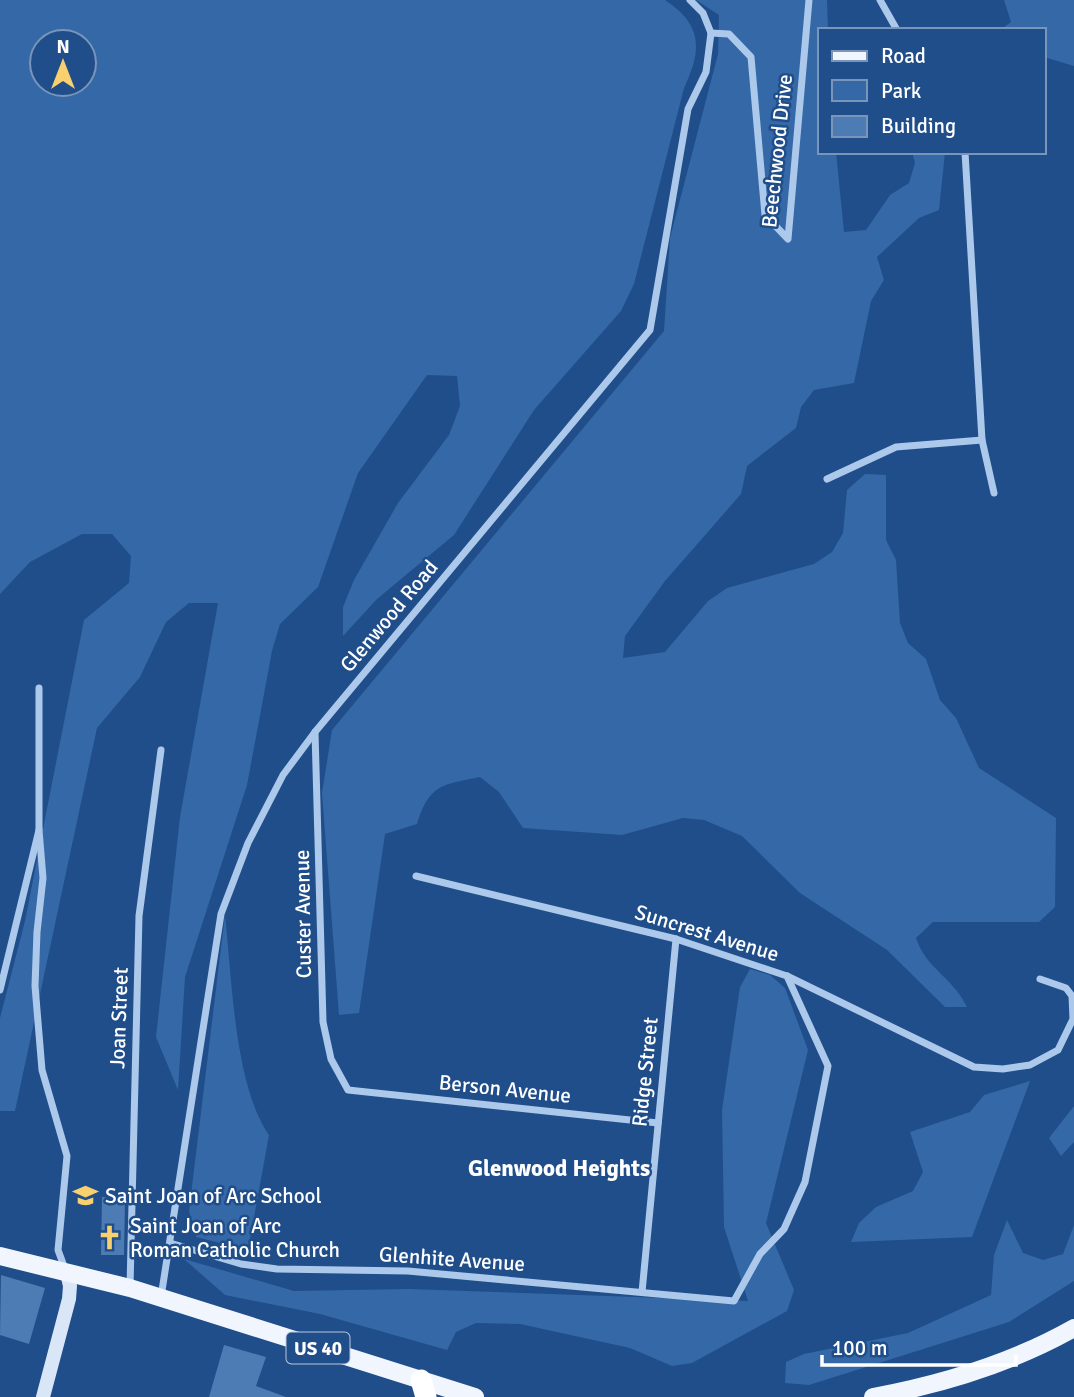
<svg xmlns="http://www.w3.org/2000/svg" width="1074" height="1397" font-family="Signika,sans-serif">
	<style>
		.green { fill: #3468a7; fill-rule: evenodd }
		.building { fill: #4d7bb4 }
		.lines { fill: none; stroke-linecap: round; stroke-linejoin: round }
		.street { stroke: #acc9eb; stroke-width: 7 }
		.secondary { stroke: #d8e6f8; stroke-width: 14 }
		.primary { stroke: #f1f6fe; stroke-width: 18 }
		.highway { stroke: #fff; stroke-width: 21 }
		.labels { text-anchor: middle; stroke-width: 5; stroke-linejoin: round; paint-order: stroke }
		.shield { fill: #204e8a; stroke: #bccadc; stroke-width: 2 }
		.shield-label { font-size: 19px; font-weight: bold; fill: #fff }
		.street-label { font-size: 21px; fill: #fff; stroke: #204e8a }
		.poi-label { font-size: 21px; fill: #fff; stroke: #204e8a; text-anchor: start }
		.neighbourhood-label { font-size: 23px; font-weight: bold; fill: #fff; stroke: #204e8a }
	</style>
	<rect width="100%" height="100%" fill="#204e8a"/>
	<!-- green -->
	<g class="green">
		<path d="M0,0H665C703,25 702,50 684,88L634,284L621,311L534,410L454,535L377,599L343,636V607L354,580L398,503L449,435L460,406L457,376L427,375L358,473L318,587L280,624L272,651L247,785L185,977L178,1090L156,1037L180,817L218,603H189L166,622L140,677L97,728L15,1111H0V1018L25,921L84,620L129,583L131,556L112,534H82L30,562L0,594ZM42,42H84V84H42Z"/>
		<path d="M696,0H827L828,30H820V152H836L844,232L866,230L890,195L909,183L915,163L912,152H945L939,210L919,218L877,257L884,280L871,301L854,383L814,390L801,407L796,428L747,466L741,494L665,581L625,636L623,658L665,652L708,601L727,588L814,564L832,552L843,533L847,490L865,474L886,475V540L896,560L900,623L908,643L926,659L940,700L956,718L979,768L1056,818L1055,907L1039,922H933L916,938C927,970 952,976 967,1007H945L887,950L800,893L742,836L704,820L683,818L622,835L523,828L499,792L480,777C441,785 430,784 417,824L385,834L359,1013L339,1015L322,793L332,730L664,331L670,238L718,54L719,15Z"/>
		<path d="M1004,0H1074V66L1044,57V30H1000L1011,22Z"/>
		<path d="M225,915C232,977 234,1085 269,1135L248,1250L196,1237L189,1211Z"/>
		<path d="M750,969L770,975L785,988L808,1050L766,1223L794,1290L787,1311L692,1363L672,1366L630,1348L520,1324L476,1323L456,1332L447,1350L320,1314L225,1295L184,1259L294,1291L409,1289L748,1301L724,1227L722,1110L740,987Z"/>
		<path d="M1030,1081L972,1237L851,1242L859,1223L876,1207L913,1191L923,1172L910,1132L970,1112L984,1095Z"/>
		<path d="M1074,1106V1142L1061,1156L1049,1138Z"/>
		<path d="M1007,1220L1023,1253L1043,1260L1063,1254L1074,1225V1281L1009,1322L809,1385L785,1383L786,1362L804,1354L908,1333L991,1295L994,1255Z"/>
	</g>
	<!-- building -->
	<g class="building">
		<path d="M102,1197L125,1198L124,1255H101Z"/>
		<path d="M1,1275L45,1288L29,1344L0,1335Z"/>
		<path d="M224,1345L266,1357L256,1386L286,1397H209Z"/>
	</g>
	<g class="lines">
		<!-- street -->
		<g class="street">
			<path d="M880,0L897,30"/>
			<path d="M711,33L729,34L751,57L765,215L788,239L809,0"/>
			<path d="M965,152L982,440L994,493"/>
			<path d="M827,479L896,447L982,440"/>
			<path d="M315,732L323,1022L331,1059L348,1090L658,1123"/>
			<path d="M39,830L43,878L37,932L35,986L42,1070L67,1156L58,1250L65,1269"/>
			<path d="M416,876L676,939L787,976L974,1067L1003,1069L1030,1065L1058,1050L1073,1019L1072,996L1066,988L1040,979"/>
			<path d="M0,990L39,830V688"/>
			<path d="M170,1243L241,1264L277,1269L408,1271L734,1301L760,1254L784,1229L805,1182L828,1066L787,976"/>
			<path d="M130,1287L139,916L161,750"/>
			<path d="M642,1292L676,939"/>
			<path d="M161,1297L221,914L248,843L283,775L315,732L650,330L688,109L706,72L711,33L703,13L690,0"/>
		</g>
		<!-- secondary -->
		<path class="secondary" d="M43,1397L69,1299L70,1286L67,1273"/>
		<!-- primary -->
		<g class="primary">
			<path d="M0,1256L130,1288L475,1397"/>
			<path d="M873,1397C943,1384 1012,1363 1074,1328"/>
		</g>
		<!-- highway -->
		<path class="highway" d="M421,1380L426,1397"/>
	</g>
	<!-- icons -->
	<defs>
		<symbol id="school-bare" viewBox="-9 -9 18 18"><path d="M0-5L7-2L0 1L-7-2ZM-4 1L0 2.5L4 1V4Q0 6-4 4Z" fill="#f8d06d" stroke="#204e8a" stroke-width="2.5" paint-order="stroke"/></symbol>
		<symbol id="church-bare" viewBox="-9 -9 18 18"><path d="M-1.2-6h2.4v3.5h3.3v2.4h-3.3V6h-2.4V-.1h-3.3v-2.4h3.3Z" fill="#f8d06d" stroke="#204e8a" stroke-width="2.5" paint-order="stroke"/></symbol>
	</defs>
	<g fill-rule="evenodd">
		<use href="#school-bare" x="68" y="1178" width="35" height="35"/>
		<use href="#church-bare" x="92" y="1220" width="35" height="35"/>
	</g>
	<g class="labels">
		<!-- shield labels -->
		<rect class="shield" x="286.5" y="1332.5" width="63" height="31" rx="5"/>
		<g class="shield-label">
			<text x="318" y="1355">US 40</text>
		</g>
		<!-- street labels -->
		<g class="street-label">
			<text transform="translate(777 151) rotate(-84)" y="7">Beechwood Drive</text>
			<text transform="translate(389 616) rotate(-50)" y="7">Glenwood Road</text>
			<text transform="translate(303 914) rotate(-91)" y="7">Custer Avenue</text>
			<text transform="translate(707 933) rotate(17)" y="7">Suncrest Avenue</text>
			<text transform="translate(119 1018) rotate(-88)" y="7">Joan Street</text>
			<text transform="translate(645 1072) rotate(-84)" y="7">Ridge Street</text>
			<text transform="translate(505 1089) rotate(6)" y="7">Berson Avenue</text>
			<text transform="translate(452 1259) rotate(4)" y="7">Glenhite Avenue</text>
		</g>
		<!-- poi labels -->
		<g class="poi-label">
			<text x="105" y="1203">Saint Joan of Arc School</text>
			<text x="130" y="1233">Saint Joan of Arc<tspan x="130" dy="24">Roman Catholic Church</tspan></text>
		</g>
		<!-- neighbourhood labels -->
		<g class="neighbourhood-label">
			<text x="559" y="1176">Glenwood Heights</text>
		</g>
	</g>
	<!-- legend -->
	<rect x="818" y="28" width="228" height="126" fill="#204e8a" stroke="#7995b9" stroke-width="2"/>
	<rect x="832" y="51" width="35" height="10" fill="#f1f6fe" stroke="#7995b9" stroke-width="2"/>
	<text x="881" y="63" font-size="21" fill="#ffffff">Road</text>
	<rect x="832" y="80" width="35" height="21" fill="#3468a7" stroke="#7995b9" stroke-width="2"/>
	<text x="881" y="98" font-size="21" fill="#ffffff">Park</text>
	<rect x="832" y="116" width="35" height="21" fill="#4d7bb4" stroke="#7995b9" stroke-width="2"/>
	<text x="881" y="133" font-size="21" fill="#ffffff">Building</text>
	<!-- north arrow -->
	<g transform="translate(63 63)"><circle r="33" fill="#204e8a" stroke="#7995b9" stroke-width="2"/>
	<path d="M0-5L12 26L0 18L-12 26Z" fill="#f8d06d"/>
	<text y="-10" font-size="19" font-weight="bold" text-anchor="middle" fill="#ffffff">N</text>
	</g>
	<!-- scale -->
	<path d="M822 1355v10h194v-10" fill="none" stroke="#ffffff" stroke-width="3.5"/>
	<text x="832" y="1355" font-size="21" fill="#ffffff" stroke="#204e8a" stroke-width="5" paint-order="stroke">100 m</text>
</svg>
